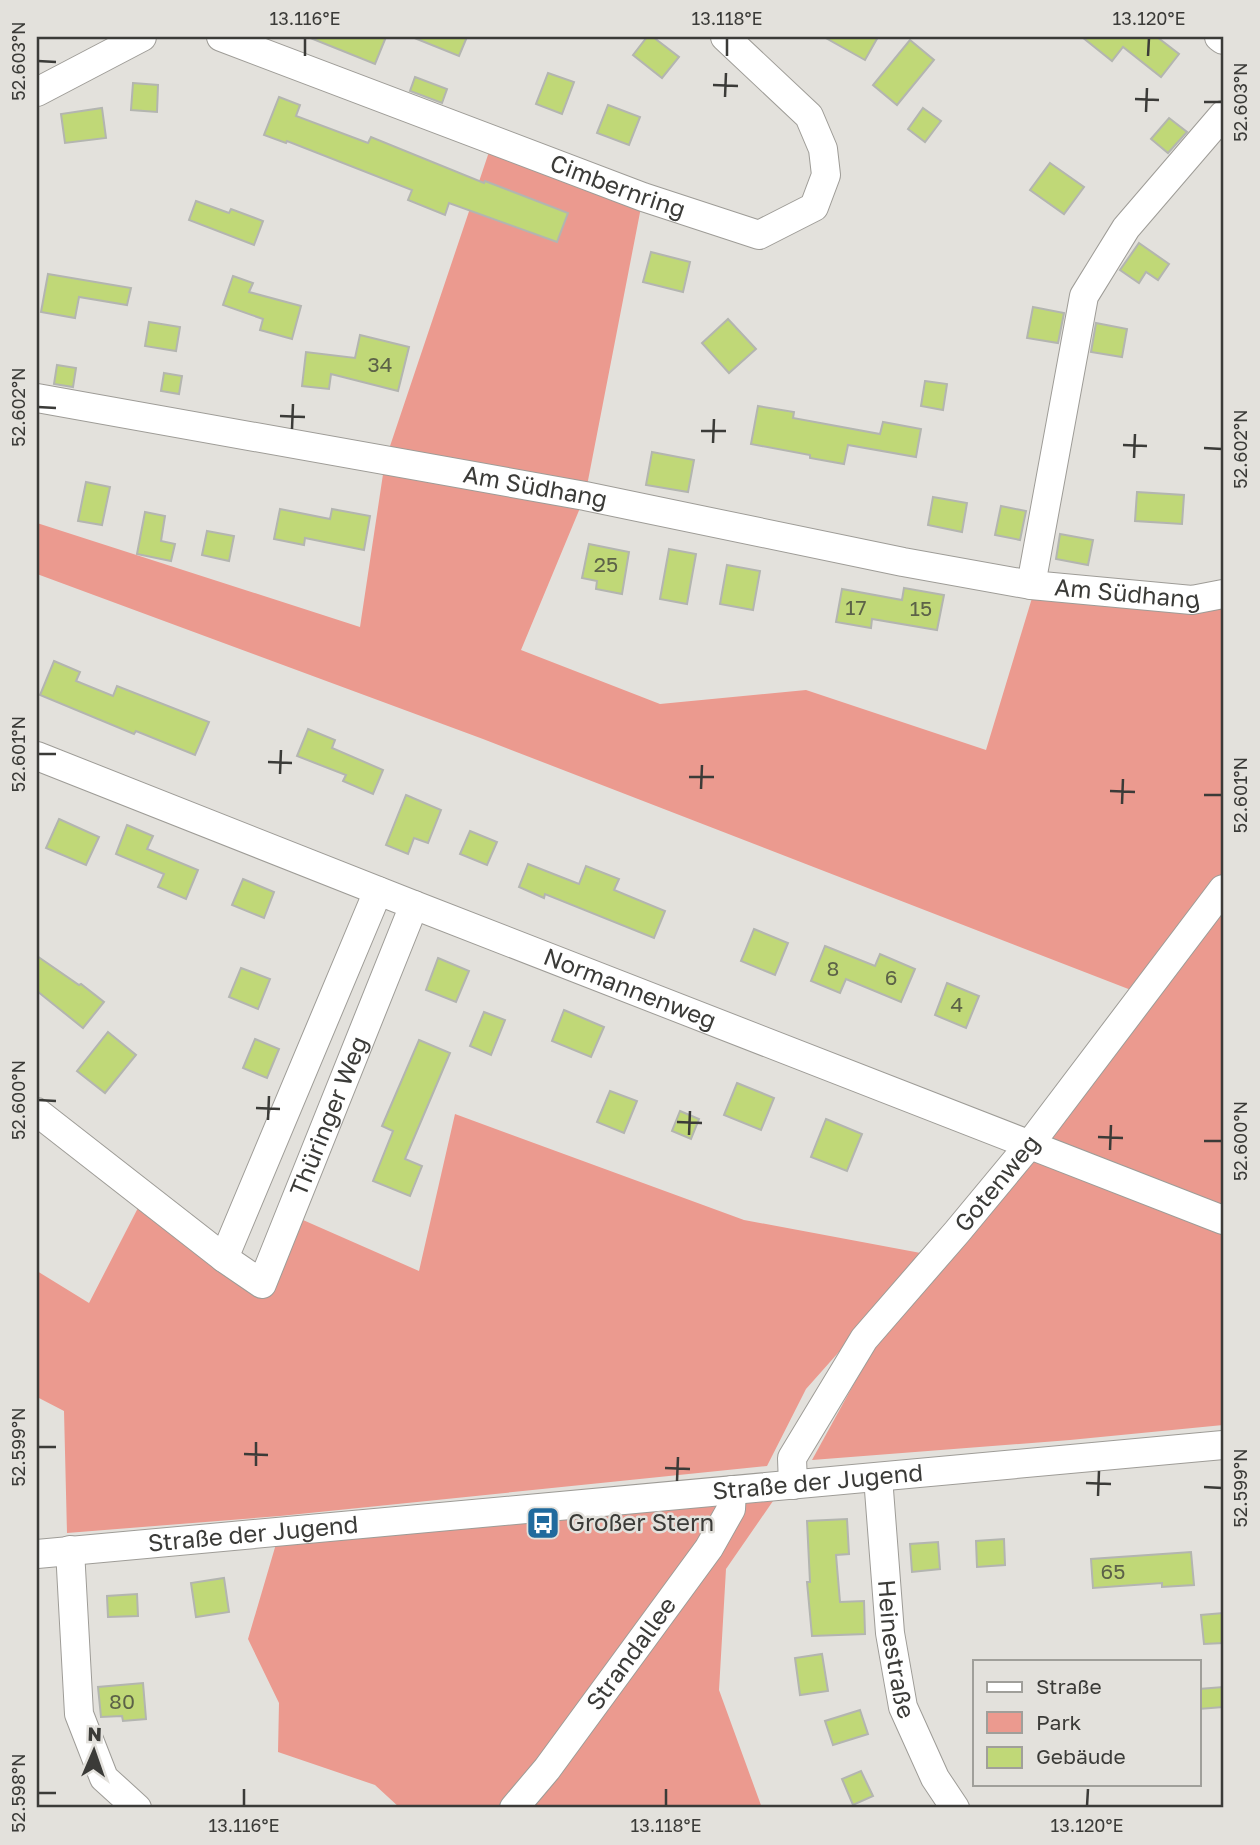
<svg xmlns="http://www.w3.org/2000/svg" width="1260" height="1845" font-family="'Golos Text',sans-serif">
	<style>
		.green { fill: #eb9a8f }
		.building { fill: #c0d877; stroke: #b3b5b0; stroke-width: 2 }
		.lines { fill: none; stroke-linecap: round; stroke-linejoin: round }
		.minor-casing { stroke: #9e9c97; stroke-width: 30 }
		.minor { stroke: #fff; stroke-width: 28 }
		.ticks { fill: none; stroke: #3b3b38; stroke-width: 2.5 }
		.labels { text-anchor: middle; stroke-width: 5; stroke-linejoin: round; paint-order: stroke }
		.number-label { font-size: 21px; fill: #5c6248 }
		.street-label { font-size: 24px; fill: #3b3b38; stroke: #e3e1dc }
		.poi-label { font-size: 24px; fill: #3b3b38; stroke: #e3e1dc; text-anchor: start }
		.neatline { fill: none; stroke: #3b3b38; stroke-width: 2.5 }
		.ticks-label { font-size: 18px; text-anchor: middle; fill: #3b3b38 }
	</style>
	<rect width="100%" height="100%" fill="#e3e1dc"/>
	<!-- green -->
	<g class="green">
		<path d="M493,140L643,197L585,496L521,650L660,704L806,690L986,750L1032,598L1223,606V877L1131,990L483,739L37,574V523L360,627L385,461Z"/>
		<path d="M1223,913V1207L1045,1136Z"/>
		<path d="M455,1114L744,1220L926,1254L806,1389L767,1466L280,1516L67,1533L64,1411L37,1397V1271L89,1303L139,1206L262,1295L303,1220L419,1271Z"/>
		<path d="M1027,1152L1223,1230V1425L1070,1440L812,1460L873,1349Z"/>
		<path d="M773,1501L726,1569L719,1690L762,1808H400L375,1785L278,1752L279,1703L248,1639L276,1544Z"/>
	</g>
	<!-- building -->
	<g class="building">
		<path d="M308,37H386L375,64Z"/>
		<path d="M412,37H467L459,56Z"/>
		<path d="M647,37H653L679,57L662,78L633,55Z"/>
		<path d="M824,37H878L865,60Z"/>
		<path d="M1082,37H1157L1179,54L1161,77L1123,47L1112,61Z"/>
		<path d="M910,40L934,60L897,105L873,85Z"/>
		<path d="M548,73L574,82L562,114L536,104Z"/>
		<path d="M415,77L447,89L442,103L410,91Z"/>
		<path d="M133,83L158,85L157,112L131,110Z"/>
		<path d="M279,97L300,105L296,116L368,143L371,137L484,183L485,181L568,213L557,242L449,203L445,215L408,200L412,190L287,141L286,143L264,135Z"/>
		<path d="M608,105L640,117L629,145L597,133Z"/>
		<path d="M102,108L106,138L65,143L61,114Z"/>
		<path d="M923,108L941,121L925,142L908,129Z"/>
		<path d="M1169,118L1187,132L1168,153L1151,139Z"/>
		<path d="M1050,163L1084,187L1064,214L1030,190Z"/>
		<path d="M196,201L229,213L231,209L263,221L254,245L189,220Z"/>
		<path d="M1139,243L1169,264L1158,280L1146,272L1139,283L1120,270Z"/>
		<path d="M651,252L690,262L683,292L643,282Z"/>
		<path d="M48,274L131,288L127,305L79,297L75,318L41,312Z"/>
		<path d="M233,276L253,283L249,292L301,306L292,339L260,330L263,319L223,305Z"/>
		<path d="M1033,307L1064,313L1058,343L1027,338Z"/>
		<path d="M728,319L756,349L729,373L702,343Z"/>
		<path d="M149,322L180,327L176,351L145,346Z"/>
		<path d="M1096,323L1127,329L1122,357L1091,352Z"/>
		<path d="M360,335L409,347L398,391L331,374L329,389L302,386L306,352L355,358Z"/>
		<path d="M57,365L76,368L73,387L54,384Z"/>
		<path d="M164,373L182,376L179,394L161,391Z"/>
		<path d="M925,381L947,384L943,410L921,406Z"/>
		<path d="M758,406L794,412L793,418L880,434L883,422L921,429L916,457L848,445L844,464L810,458V455L751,444Z"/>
		<path d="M652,452L694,460L688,492L646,485Z"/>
		<path d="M86,482L110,487L102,525L78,521Z"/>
		<path d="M1137,492L1184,495L1182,524L1135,521Z"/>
		<path d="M933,497L967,503L962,532L928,525Z"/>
		<path d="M1001,506L1026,511L1020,540L995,535Z"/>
		<path d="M280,509L330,519L332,509L370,516L364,550L305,538L304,545L274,539Z"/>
		<path d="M145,512L165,516L161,541L175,544L171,561L137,554Z"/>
		<path d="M207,531L234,536L229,561L202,555Z"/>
		<path d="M1060,534L1093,540L1088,565L1056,559Z"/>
		<path d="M589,544L629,552L622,594L596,589L597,581L582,578Z"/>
		<path d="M669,549L696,554L687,604L660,599Z"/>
		<path d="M727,565L760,571L753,610L720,604Z"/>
		<path d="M904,588L944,595L937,630L872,619L871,628L836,622L842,589L902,600Z"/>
		<path d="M54,661L80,672L76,681L113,696L117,686L209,722L195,755L136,731L134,734L40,695Z"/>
		<path d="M308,729L335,740L332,748L383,770L373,794L343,781L346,775L297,756Z"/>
		<path d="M406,795L441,810L428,843L414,838L408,854L386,845Z"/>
		<path d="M59,819L99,837L86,865L46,848Z"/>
		<path d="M127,825L153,836L147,849L198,870L186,899L158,887L164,874L116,854Z"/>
		<path d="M470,831L497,842L487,865L460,854Z"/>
		<path d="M528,864L579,884L586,866L619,879L614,890L665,911L654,938L545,894L544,898L519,887Z"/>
		<path d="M243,879L274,892L264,918L232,905Z"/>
		<path d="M754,929L788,943L775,975L741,961Z"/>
		<path d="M825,946L875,966L880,954L915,969L901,1002L846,979L840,993L811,981Z"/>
		<path d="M37,956L79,985L81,984L104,1002L83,1028L37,991Z"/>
		<path d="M438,958L469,971L456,1002L426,990Z"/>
		<path d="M241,968L270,979L258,1009L229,997Z"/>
		<path d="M947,983L979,996L966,1028L935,1015Z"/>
		<path d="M564,1010L604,1027L591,1057L552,1041Z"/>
		<path d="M484,1012L505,1020L491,1055L470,1046Z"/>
		<path d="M108,1032L136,1055L105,1093L77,1071Z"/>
		<path d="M255,1039L279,1049L267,1078L243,1068Z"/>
		<path d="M419,1040L450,1053L405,1159L422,1166L410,1196L373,1181L393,1131L382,1126Z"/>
		<path d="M737,1083L774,1098L761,1130L724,1115Z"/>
		<path d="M610,1091L637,1101L624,1133L597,1122Z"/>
		<path d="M680,1111L699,1119L691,1139L672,1131Z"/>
		<path d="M826,1119L862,1134L847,1171L811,1157Z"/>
		<path d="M847,1519L849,1554L836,1555L840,1602L864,1601L865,1634L812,1636L807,1582H810L807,1521Z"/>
		<path d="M1004,1539L1005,1565L977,1567L976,1541Z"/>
		<path d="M938,1542L940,1569L912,1572L910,1544Z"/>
		<path d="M1191,1552L1194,1585L1162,1587V1583L1093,1588L1091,1559Z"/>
		<path d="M224,1578L229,1612L196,1617L191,1583Z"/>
		<path d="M137,1594L138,1616L108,1617L107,1596Z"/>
		<path d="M1223,1613V1643L1204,1644L1201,1615Z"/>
		<path d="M822,1654L828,1691L800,1695L795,1658Z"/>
		<path d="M143,1683L146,1719L123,1721L122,1716L101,1717L98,1687Z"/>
		<path d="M1223,1687V1707L1199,1709V1689Z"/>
		<path d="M860,1710L868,1734L833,1745L825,1721Z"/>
		<path d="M861,1771L873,1796L853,1805L842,1779Z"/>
	</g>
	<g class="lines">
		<defs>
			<g id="minor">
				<path id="s1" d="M221,37L643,197L759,235L814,207L826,175L823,149L809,116L725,37"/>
				<path d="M1219,37L1223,40"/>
				<path d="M37,92L142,37"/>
				<path id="s2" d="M37,398L585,496L903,562L1031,585L1192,600L1223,594"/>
				<path d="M1031,585L1084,296L1126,228L1223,115"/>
				<path id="s3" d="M37,756L414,905L1223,1220"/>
				<path id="s4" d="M37,1112L224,1258L262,1284L414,905"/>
				<path d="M224,1258L378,891"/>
				<path id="s5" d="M878,1477L890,1633L903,1707L935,1778L955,1808"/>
				<path id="s6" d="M793,1485L792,1458L864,1339L957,1232L1030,1144L1223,889"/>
				<path d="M70,1550L79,1714L104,1778L137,1808"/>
				<path id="s7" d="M37,1554L1223,1445"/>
				<path id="s8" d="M514,1808L547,1769L709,1548L731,1509L732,1490"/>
			</g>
		</defs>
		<!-- minor casing -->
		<use href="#minor" class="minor-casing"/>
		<!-- minor -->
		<use href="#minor" class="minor"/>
	</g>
	<!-- ticks -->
	<path class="ticks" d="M305,56V38M727,56V38M1148,56L1149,38M38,61L56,62M713,85L738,86M725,97L726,73M1135,99L1159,100M1204,102H1222M1146,112L1147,88M38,407L56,408M280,416L305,417M292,429L293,404M701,431H726M713,443L714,419M1123,445L1147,446M1204,448L1222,449M1134,458L1135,434M38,754H56M268,762L292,763M280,774L281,750M689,777H714M701,789L702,765M1110,791L1135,792M1204,795H1222M1122,804L1123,779M38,1100L56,1101M256,1108L280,1109M268,1120L269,1096M677,1122L702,1123M689,1135L690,1111M1098,1137L1123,1138M1204,1141H1222M1110,1150L1111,1125M38,1447H56M244,1454L268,1455M256,1466V1442M665,1468L690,1469M677,1481L678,1457M1086,1483L1111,1484M1204,1487L1222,1488M1098,1496L1099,1471M38,1793H56M244,1806V1789M666,1806V1789M1087,1806L1088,1789"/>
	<!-- icons -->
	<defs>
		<symbol id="bus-square" viewBox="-11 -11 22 22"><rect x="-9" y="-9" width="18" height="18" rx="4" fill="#206a9d" stroke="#e3e1dc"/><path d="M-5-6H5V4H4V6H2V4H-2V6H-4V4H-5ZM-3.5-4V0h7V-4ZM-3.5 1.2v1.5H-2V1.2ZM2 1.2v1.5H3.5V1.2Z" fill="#fff"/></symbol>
	</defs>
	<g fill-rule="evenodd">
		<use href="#bus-square" x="524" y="1504" width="38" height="38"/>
	</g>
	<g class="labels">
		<!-- number labels -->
		<g class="number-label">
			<text x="380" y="372">34</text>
			<text x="606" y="572">25</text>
			<text x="856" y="615">17</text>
			<text x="921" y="616">15</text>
			<text x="833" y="976">8</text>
			<text x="891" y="985">6</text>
			<text x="957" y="1012">4</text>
			<text x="1113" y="1579">65</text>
			<text x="122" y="1709">80</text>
		</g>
		<!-- street labels -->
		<g class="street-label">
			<text dy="8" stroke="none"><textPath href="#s1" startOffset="424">Cimbernring</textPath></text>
			<text dy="8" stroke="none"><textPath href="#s2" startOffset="506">Am Südhang</textPath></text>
			<text dy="8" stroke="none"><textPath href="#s2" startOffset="1108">Am Südhang</textPath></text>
			<text dy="8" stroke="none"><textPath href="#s3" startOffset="637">Normannenweg</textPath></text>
			<text dy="8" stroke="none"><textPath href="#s4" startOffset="464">Thüringer Weg</textPath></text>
			<text dy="8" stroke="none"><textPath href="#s6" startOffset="371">Gotenweg</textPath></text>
			<text dy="8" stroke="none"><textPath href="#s7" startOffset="784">Straße der Jugend</textPath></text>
			<text dy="8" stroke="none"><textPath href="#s7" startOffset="217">Straße der Jugend</textPath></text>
			<text dy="8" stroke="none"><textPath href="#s5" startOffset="173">Heinestraße</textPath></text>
			<text dy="8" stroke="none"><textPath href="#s8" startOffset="194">Strandallee</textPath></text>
		</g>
		<!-- poi labels -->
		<g class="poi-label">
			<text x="568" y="1531">Großer Stern</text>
		</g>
	</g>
	<!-- border -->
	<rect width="1260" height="1845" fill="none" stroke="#e3e1dc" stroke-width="77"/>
	<!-- legend -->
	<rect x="973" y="1660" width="228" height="126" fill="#e3e1dc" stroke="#a09f9a" stroke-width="2"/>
	<rect x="987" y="1682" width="35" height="10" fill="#ffffff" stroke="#a09f9a" stroke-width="2"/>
	<text x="1036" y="1694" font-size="21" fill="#3b3b38">Straße</text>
	<rect x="987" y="1712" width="35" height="21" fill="#eb9a8f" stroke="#a09f9a" stroke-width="2"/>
	<text x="1036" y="1730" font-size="21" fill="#3b3b38">Park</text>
	<rect x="987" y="1747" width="35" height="21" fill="#c0d877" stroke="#a09f9a" stroke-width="2"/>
	<text x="1036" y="1764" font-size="21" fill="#3b3b38">Gebäude</text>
	<!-- north arrow -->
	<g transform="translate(94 1751) rotate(2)" stroke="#e3e1dc" stroke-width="5" paint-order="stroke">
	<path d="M0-5L12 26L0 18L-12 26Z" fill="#3b3b38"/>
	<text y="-10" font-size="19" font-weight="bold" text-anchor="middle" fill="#3b3b38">N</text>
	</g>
	<rect x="38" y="38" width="1184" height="1768" class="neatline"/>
	<g class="ticks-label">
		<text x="305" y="25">13.116°E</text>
		<text x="727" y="25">13.118°E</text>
		<text x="1149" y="25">13.120°E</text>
		<text transform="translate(19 61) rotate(-90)" y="6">52.603°N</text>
		<text transform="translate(1241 102) rotate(-90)" y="6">52.603°N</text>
		<text transform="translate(19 407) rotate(-90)" y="6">52.602°N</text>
		<text transform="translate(1241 449) rotate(-90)" y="6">52.602°N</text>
		<text transform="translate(19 754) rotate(-90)" y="6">52.601°N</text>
		<text transform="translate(1241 795) rotate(-90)" y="6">52.601°N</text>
		<text transform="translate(19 1100) rotate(-90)" y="6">52.600°N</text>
		<text transform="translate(1241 1141) rotate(-90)" y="6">52.600°N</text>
		<text transform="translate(19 1447) rotate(-90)" y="6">52.599°N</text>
		<text transform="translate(1241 1488) rotate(-90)" y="6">52.599°N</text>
		<text transform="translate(19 1793) rotate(-90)" y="6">52.598°N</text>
		<text x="244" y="1832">13.116°E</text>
		<text x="666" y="1832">13.118°E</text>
		<text x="1087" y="1832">13.120°E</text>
	</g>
</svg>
